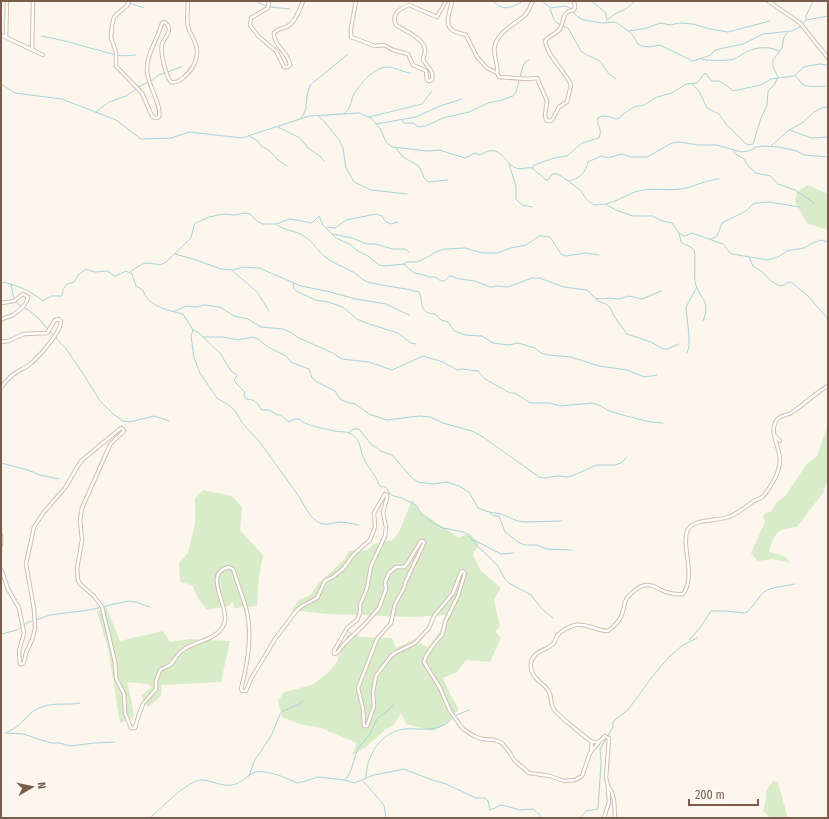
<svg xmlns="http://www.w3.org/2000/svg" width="829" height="819" font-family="'Fira Sans Condensed',sans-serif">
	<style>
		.green { fill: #d8ecc9 }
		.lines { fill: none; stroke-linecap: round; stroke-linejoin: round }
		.stream { stroke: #a5d3da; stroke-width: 1 }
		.minor-casing { stroke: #d1beb0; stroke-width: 4.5 }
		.minor { stroke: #fff; stroke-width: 2.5 }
	</style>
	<rect width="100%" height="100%" fill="#fdf6ec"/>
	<!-- green -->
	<g class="green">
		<path d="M808,185L828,194V230L808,224L795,202L797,192Z"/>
		<path d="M828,425V478L823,493L797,527C777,529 774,533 769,552L781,555L788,559L789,563L773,559L758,561L751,553L765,522L763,517L765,513L771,512L777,502L786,495L806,465L817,456Z"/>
		<path d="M203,490L232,496L242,507L240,530L263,555L259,577L257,606L235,608L232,601L229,606L207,610L198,598L192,585L180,582L179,563L188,553L195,524V498Z"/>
		<path d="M412,500L419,511L459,538L469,533L479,543L473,555L481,571L501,588L494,599L500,627L495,631L501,638L490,662L466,660L457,672L443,678L451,696L459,709L446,724L433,731L406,724L401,713L393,726L386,729L366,747L352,755L357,743L321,728L299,724L282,717L278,701L284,692L312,685L329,672L337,662L349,631L360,637L392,638L396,648L414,640L428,647L440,632L445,615L412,617L328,614L291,610L300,599L311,595L318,584L345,559L349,551L367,550L374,544L393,540L400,530Z"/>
		<path d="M106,607L120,641L163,631L170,642L189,639L230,641L221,682L162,685L161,696L148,707L141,696L152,687L148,684L127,682L132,703L134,717L120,723L108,648L97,612Z"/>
		<path d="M774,780L778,783L788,818H769V816L763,811L766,798V791Z"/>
	</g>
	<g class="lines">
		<!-- stream -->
		<g class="stream">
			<path d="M123,1L144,8"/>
			<path d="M255,1C269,9 276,7 290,9"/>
			<path d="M493,1C503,12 512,8 523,1"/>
			<path d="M542,1L551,8L566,6L571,9"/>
			<path d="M591,1L605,12L607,19"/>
			<path d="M550,9L554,20L557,23L568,28L581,51L587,55L600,61L609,74L616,79"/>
			<path d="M573,12L578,17L584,20L602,23L616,22L632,34L638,44L642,46L649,47L660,45L693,61L711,55L714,51L719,49L743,44L763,34L792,31L800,27L806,20L828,16"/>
			<path d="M806,19V16L813,1"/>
			<path d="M606,21L615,14L626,9L635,1"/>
			<path d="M629,31L647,28L660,23L671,25L679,23L693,24L710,29L728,32L770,21"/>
			<path d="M41,36C58,39 74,43 90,48C108,52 117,58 136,55"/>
			<path d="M702,59C708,61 727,61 734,59C739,57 743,53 748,51C757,47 770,46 779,51"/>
			<path d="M795,76C799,78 799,81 802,84C807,88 822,86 828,86"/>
			<path d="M151,81L159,75L181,67"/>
			<path d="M1,84L15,93L62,99L116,120L141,139L171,138L189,132L242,138L309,116L359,113L371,118L380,128L386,142L392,147L427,151L439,150L465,158L475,153L480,155C483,154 485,152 488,151C503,148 505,164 516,168C521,170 527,167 532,168L546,180H548L552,174H558L571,183L581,191L587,200L594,205L605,204L616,210L633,216H653L662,221L672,223L678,232L682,235L685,236L692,233L723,244C727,247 727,252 732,254L768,260L778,257L787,251L804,248L815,242L821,240L828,242"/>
			<path d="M692,84L699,91L707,108L719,114L726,124L745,143L749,145L753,144L761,118L767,105L768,91L774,85L778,77L773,67V60L782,48L784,37L788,32"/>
			<path d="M139,87L148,82"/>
			<path d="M96,112L109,102L126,96L136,89"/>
			<path d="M345,113C353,104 350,102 354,94C361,83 373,68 387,67C396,67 403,73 411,73"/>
			<path d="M317,115L325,122L339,140L343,148L346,168L354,182L371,190L407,194"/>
			<path d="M369,117L422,104L432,91"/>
			<path d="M301,119L306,109L307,95L310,85L347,55"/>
			<path d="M402,120L404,123H413L418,127L426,126L443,118L469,112L488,103L502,100L513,96L516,92L523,66L525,62L529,60"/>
			<path d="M376,124L416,117L440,106L462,99"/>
			<path d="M278,127L300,138L308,148L320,156L324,161"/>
			<path d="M790,130L811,138L828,137"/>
			<path d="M249,136L258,141L261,146L270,151L278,160L287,166"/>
			<path d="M771,146L789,130L802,123L814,112L822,108L828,107"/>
			<path d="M396,148L403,157L419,166L424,178L428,182L448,180"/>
			<path d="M734,151V153L744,159L748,166L756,173L771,176L778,184L795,190L814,203"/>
			<path d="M509,164L516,186V199L522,205L532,207"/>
			<path d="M532,168L534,165L554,158L567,156L582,143L599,138C603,128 596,125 598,118C606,113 611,119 618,119L626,112L634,107L644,105L657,97L672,93L686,84L697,83L705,73L712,81H719L726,85L733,91L761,85L771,79L794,76L804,67L819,64L828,65"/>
			<path d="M569,181C579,179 586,172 588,162L601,156L608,158L621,154L632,157H647L672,143L680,142L698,145H717L741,152L749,151L756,147L763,146L778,147L797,151L804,155L828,157"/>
			<path d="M606,204C617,202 625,195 635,192C650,187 665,191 681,189C694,187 706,180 719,179"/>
			<path d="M277,225C285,231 294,230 302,235C313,241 316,249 324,256C332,263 342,266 351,271C356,273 363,281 368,282C385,287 402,287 419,292C424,302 418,313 435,314L441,320L448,322L454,331L465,335L482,336L493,343L508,345L518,343L535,348L541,353L548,355L571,357L599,366L627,370L645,377L657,375"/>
			<path d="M327,227L335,228L346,220L376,214L382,216L385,221L391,224L398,222"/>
			<path d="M679,233L681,242C685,245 691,246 694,250C696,254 694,274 695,281C698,299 712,299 703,321"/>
			<path d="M333,234L352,238L367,244H376L392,249H405L409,252"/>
			<path d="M711,239C719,238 719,229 722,223L746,211L752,205L756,203L769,202L800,207"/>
			<path d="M175,254L196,260L221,269L233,270L243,267L259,268L301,286L326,291L356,299L386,304L409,315"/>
			<path d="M749,257L753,266L764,273L771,281L780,286L784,285L787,283L791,282L808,296L828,319"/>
			<path d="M404,264L406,262H416L420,261L438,251L445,249L465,248L482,253H497L511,248L526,245L539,236H543L550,237L561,254L566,256L585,253L599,255"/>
			<path d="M233,271L235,273L257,292L269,311"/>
			<path d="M130,272C144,263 143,261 160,265L165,263L191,238L194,225L196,223L209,217L223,214L235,215L245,213L250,214L258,222L263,224H276L290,219L312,223L319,216L323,225L336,238L349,244L358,251L368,256L379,265L384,266L404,264L414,273L424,275L430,277H435L441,281H444L450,276L460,279L475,281L490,287L498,286L508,287L532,278H539L564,287L587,290L595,298L600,299L608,298L619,299L629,296L642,299L661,291"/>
			<path d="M1,284L4,282C22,288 28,289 43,301L51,296H62C63,287 65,284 74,282L78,275L86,269L95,272L107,271L115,276L126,271L132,274L136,286L143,290C148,307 168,310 183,314L193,330L199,333L220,353L231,371L237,375L234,381L245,392L244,395L246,399C255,399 257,403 262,410H270L277,415H281L289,422L294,419H299C306,426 324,428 334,431C338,432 345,431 349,433C352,434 357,439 358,441C361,446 361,454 364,459C368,468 376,475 379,485L382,487H386L390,494L394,496L402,498L416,505L421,514L433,523L443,528L464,532L469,536L479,548L483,551L498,566L505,579L509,583L531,595L543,610L553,618"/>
			<path d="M293,284L294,289L298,292L315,300L328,302L343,307L357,319L369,324L398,333L411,343L416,344"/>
			<path d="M11,285L14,299L18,304L30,311L38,318L67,350L84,375L100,401L113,414L123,421L130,422L154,416L169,421"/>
			<path d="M596,299L600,302L606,304L611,309L614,316L627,334L651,342L663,349H667L679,344"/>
			<path d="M175,311L186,306L196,307L204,305L220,307L234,316L248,319L261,327L283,329L290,332L299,338L333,353L342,359L369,362L392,370L423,356L443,362L457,370L462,369L478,371L485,379L510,393H515L530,403H550L560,406L593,403L601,406L607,410L619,414L650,422L663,423"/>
			<path d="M193,330L191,336L194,358L200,373L217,398L230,406L235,411L243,424L259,441L300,498C305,507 312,522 323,524C328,525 334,523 339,522C346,522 353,524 359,525"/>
			<path d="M204,337H223L238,340L253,337L258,339L268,347L286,356L291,362L309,369L312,378L317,382L335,391L341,400L346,402L355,404L369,414L387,420L419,416L430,417L443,423L472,431L483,437L539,477L545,478L557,476L569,477L597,465H615L621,463L627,457"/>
			<path d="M687,353L689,347V336L686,307L697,287"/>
			<path d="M349,433L353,429H359L371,444L381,451L392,455L411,477L418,482L433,484L447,482L459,486L469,492L478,508L489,512L501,514L518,521L524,522L562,521"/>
			<path d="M1,463L28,470L40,475L59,479"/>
			<path d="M490,513L494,516H499L505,532L518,542L525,545H537L546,549L572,550"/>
			<path d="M474,540L501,554L514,553"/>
			<path d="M36,620L50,615L89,610L128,601L136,602L150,607"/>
			<path d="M1,634L17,630L28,622L33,621"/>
			<path d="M689,640L700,628L711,611H725L745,613C754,608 756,599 764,592C770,587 788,586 795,584"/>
			<path d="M7,732C21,728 25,715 37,709C53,701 65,706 80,703"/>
			<path d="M5,733L23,734L51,743H60L70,746L95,743L115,742"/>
			<path d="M249,776L255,759L260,753L272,734L280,714L283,711L298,705L303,701"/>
			<path d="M366,778C366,755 381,732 405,729C417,728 428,731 439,727C446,725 451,719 457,715C461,713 465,712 469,710"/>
			<path d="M345,780C355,769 352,757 360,746C363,742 367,738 370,734C373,729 374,722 379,717C383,713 389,711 393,705"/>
			<path d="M363,781L384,805L386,818"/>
			<path d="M150,818C160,809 189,779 202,780C211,780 222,787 232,785C242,783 244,778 253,773C263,768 287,778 297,783L302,782L318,777L345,780L354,783L374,775L404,769L432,780L446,784L476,798H485L488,801L490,810L495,808L498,806L502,805L520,810L533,809L540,815L541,818"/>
			<path d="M580,818L586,811L598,809L601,763L600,749L613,727V722L616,719L628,710L652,677L669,657L683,645L697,638"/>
		</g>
		<defs>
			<g id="minor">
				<path d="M129,1L127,6L124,8L114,17L112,26L111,38L116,52V66L142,93L152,116L155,118L159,117C162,105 148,86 147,71C146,54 158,39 162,23L164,22C168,24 169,26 169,30C168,35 164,39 162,44C160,53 166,76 171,82C176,83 181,80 184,77C195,68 201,53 194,40C192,35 189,32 188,26C186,18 188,9 188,1"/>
				<path d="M269,1L268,8L251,18L250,25L258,36L276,51L284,67H288L290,65C289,53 273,45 274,33C278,28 284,29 288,26C296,21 300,9 303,1"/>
				<path d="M356,1L351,28V37L375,46L384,45L393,50L408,54L413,65L426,71L427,80L429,81L432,80C434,70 428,68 423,60C423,57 425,54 425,51C426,39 403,30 396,25C391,14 399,9 409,5L437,17L446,1"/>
				<path d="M452,1C451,9 444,23 451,29C455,33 461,33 466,35L477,57L487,68L497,73C499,64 492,55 495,45C499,32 513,25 523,17C528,14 530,6 533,1"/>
				<path d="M768,1L800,23L828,58"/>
				<path d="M1,35L43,55"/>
				<path d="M6,37L7,1"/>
				<path d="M32,50L33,1"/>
				<path d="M497,73L499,77L528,79L537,78L547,101L545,115L546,120L549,121L552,120L559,107L567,102L571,85C564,69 548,58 545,41C549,36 556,34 560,29C565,20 561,12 574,10L575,7L574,1"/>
				<path d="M1,303L14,301L23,294L28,297C27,304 19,311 13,315C9,317 5,317 1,320"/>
				<path d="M1,342L8,341L24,334L47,333L55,320L59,319L61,321C61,332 39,357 30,364C26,368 21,369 17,372C10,376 5,382 1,388"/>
				<path d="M775,436L780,441"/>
				<path d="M1,535V545"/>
				<path d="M1,569L8,589L19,608L24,633L19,651L20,664H22L24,662L26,653L32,640L35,629L34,609L26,564L34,527L44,512L65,488L81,461L121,428L123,429L124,431C119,436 114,440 110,445L82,508L80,520L82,540L77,569L78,580L80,584L94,596L102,607L115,662L116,678L124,694L125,713L131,728H135L139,714L143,704L156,689V681L160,670C163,668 168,667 171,664C175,660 177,654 183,650C195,641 218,640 224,624C231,607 201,573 229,567L233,569C237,582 242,595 246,608C253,634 248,663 241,689L242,691H246L251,679L275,639L297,610L302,606L317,598L325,581L333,577L343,569L354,554L370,540L375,527L374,513L385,494L387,495V498L383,512L386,527L385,536L371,566L367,588L360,605V613L357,620L347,628L334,651V654L337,653L344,644L365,624L379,608L386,589L385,582L389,573L396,567H404L407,564L421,541H423L424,543L406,581L404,588L395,604L391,623L377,639L358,688L363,709L364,726H367L374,706L373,692L376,676L391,656L395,653L415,643L429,628L434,616L453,593L461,572L462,571L465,573L458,596L446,620L442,635L435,643L426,656L424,662L440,688L450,711L463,729L474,736L482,739L495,740L502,743L510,753L514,760L529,773L550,776L564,781L575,780L582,776L590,753L599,742"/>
				<path d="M591,751L592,742"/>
				<path d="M604,818L609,802L608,787"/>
				<path d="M615,818L614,800L611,790L608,786L606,778L609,738L605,736L599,742H592C585,737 555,713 553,708C550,702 552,695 548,690C541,681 529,677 531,663C533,651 545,651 553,644C555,642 556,639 557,636C561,631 569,627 575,625C588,623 596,631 608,631C615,626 621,620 623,611C624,608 624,605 625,602C628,595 639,585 647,585C653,584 656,588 661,590C667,593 677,595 683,594C697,575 680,545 688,529C694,519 718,521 728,517C738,514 745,507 754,501C756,500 760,499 762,497C766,494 770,487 773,482C777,475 780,468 780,460C780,447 769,433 776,421C779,415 785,416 791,413C804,405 815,393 828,386"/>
			</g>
		</defs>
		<!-- minor casing -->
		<use href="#minor" class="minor-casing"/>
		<!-- minor -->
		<use href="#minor" class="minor"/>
	</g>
	<!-- border -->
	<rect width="829" height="819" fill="none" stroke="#7a5c4d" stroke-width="4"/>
	<!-- north arrow -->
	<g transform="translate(32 787) rotate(81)" stroke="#fffaf3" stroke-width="3" paint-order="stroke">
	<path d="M0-3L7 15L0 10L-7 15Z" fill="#7a5c4d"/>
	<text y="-6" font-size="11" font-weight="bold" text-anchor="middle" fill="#7a5c4d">N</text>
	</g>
	<!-- scale -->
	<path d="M689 799v6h69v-6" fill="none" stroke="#7a5c4d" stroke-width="2"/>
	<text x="695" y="799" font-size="12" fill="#7a5c4d" stroke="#fffaf3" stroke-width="3" paint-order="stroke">200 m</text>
</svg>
